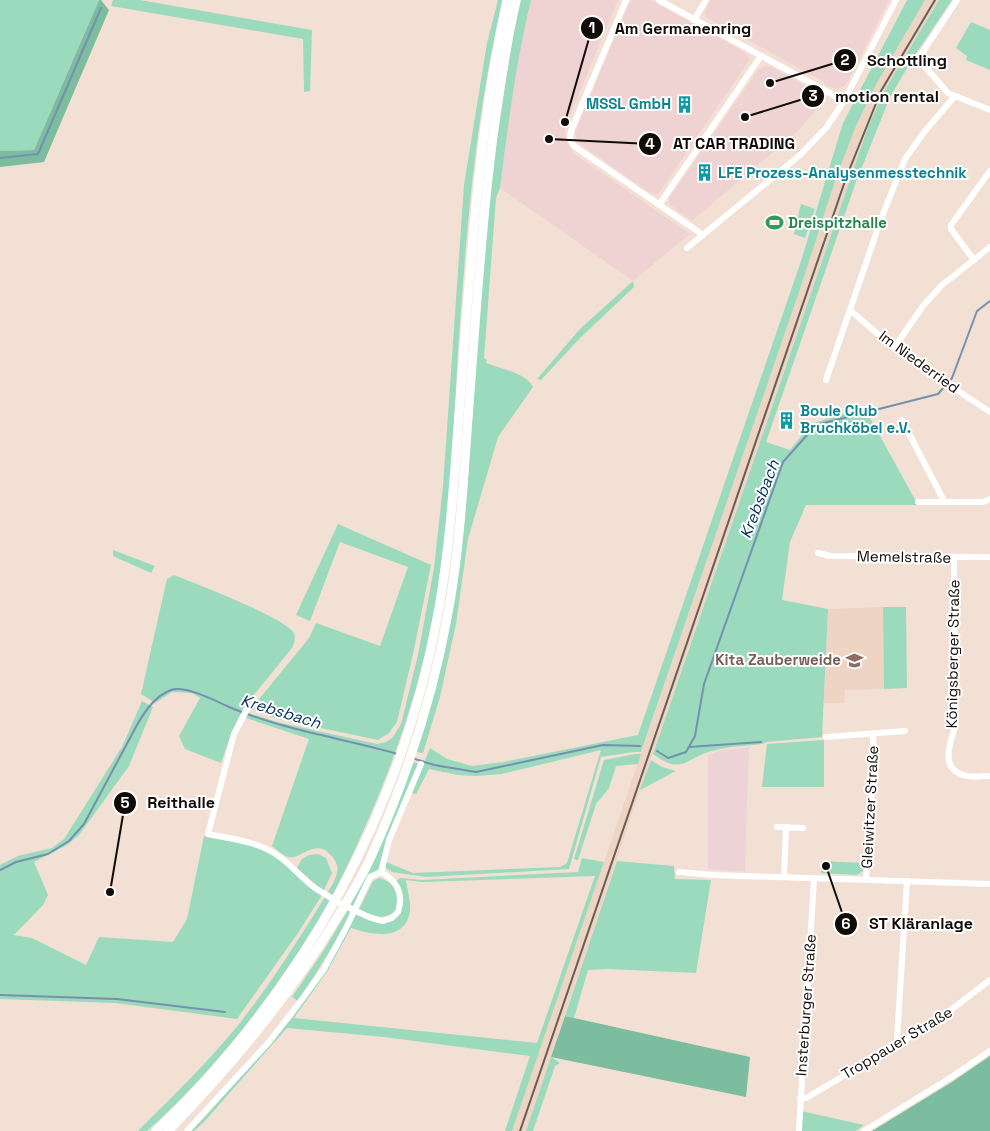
<svg xmlns="http://www.w3.org/2000/svg" width="990" height="1131" font-family="'Space Grotesk',sans-serif">
	<style>
		.commercial { fill: #eed3d2 }
		.industrial { fill: #eed3d6 }
		.built { fill: #eed4c3 }
		.green { fill: #9bdabc; fill-rule: evenodd }
		.forest { fill: #7bbd9e }
		.lines { fill: none; stroke-linecap: round; stroke-linejoin: round }
		.stream { stroke: #7590b0; stroke-width: 2 }
		.minor { stroke: #fff; stroke-width: 6 }
		.highway { stroke: #fff; stroke-width: 9 }
		.rail { stroke: #685d56; stroke-width: 2 }
		.labels { text-anchor: middle; stroke-width: 4; stroke-linejoin: round; paint-order: stroke }
		.culture-label { font-size: 15px; font-weight: bold; fill: #0d838f; stroke: #fff; text-anchor: start }
		.leisure-label { font-size: 15px; font-weight: bold; fill: #27864d; stroke: #fff; text-anchor: start }
		.street-label { font-size: 15px; fill: #120c08; stroke: #fff }
		.education-label { font-size: 15px; font-weight: bold; fill: #785e54; stroke: #fff; text-anchor: end }
		.water-label { font-size: 16px; font-style: italic; fill: #032e58; stroke: #fff }
		.leader { fill: none; stroke: #120c08; stroke-width: 2 }
		.callout-dot { fill: #120c08; stroke: #fff; stroke-width: 2 }
		.mark-label { font-size: 15px; text-anchor: middle; font-weight: bold; fill: #fff }
		.callout-label { font-size: 16px; text-anchor: middle; font-weight: bold; fill: #120c08; stroke: #fff; stroke-width: 4; stroke-linejoin: round; paint-order: stroke }
	</style>
	<rect width="100%" height="100%" fill="#f3e0d4"/>
	<!-- commercial -->
	<g class="commercial">
		<path d="M531,0H618L568,120L563,118L561,122L565,124V140L572,150L573,153L690,234L633,281L500,188L512,96L522,37Z"/>
		<path d="M633,0H650L745,52L750,59L659,193L656,194L649,192L581,145L578,142L575,133L628,6Z"/>
		<path d="M710,0H889L848,81L844,86L837,89L825,85L824,82L706,17L705,12Z"/>
		<path d="M767,65L828,97L798,131L692,221L670,205L669,200L671,195L759,69Z"/>
	</g>
	<!-- industrial -->
	<path class="industrial" d="M749,747L745,872L708,869V756L717,751Z"/>
	<!-- built -->
	<g class="built">
		<path d="M925,0H939L883,93L867,130L640,790L526,1131H512L800,289L837,175L856,126L874,88Z"/>
		<path d="M883,607L884,689L845,690L844,703H824L828,609Z"/>
	</g>
	<!-- green -->
	<g class="green">
		<path d="M0,0H99L34,150L0,151Z"/>
		<path d="M113,0H140L312,30L310,91L304,92L303,39L111,6Z"/>
		<path d="M498,0H503C475,115 466,234 458,352C453,439 450,527 434,614C415,712 378,805 333,895L328,892C334,882 342,870 334,859C316,834 301,861 288,857C283,856 276,849 272,846L309,739L246,718L249,713L277,722L377,744L386,742L393,737L401,724L418,655L434,568L443,486L464,185L487,43Z"/>
		<path d="M521,0H531C516,62 508,125 500,188L496,198L484,358L487,360L486,363C499,368 528,374 533,387L498,437L468,539L456,624L440,697L423,753L416,752L459,571L467,493L485,239L495,151L514,29Z"/>
		<path d="M907,0H925L874,88L856,126L837,175L800,289L641,752H633L601,757L569,869L426,877L392,872L386,868V862L413,873L560,867L567,863L601,750L502,774L476,776L458,775L429,769L416,794L412,793L430,748L447,759L472,766L503,762L638,735L801,261L843,123Z"/>
		<path d="M939,0H952L913,58L890,97L856,182L766,442L790,450L811,424L864,407L918,505H806L790,542L782,600L828,609L822,737L767,742L762,744C747,746 731,746 716,750C686,756 684,777 653,754L867,130L883,93Z"/>
		<path d="M971,22L990,30V70L966,60L967,56L956,48Z"/>
		<path d="M801,204L815,209L805,238L794,234Z"/>
		<path d="M633,281L634,287L580,338L541,380L537,379L580,329Z"/>
		<path d="M338,524L431,565L413,654L397,722L389,733L378,740L278,719L251,709L309,638L316,623L380,646L408,567L340,542L310,621L296,615Z"/>
		<path d="M113,550L155,566L151,573L113,556Z"/>
		<path d="M174,575C194,583 286,618 294,633C296,638 294,643 292,648L244,707L231,734L221,763L185,749L179,736L200,698L192,693L172,692L155,703L141,694L167,579Z"/>
		<path d="M883,607H906L907,688L884,689Z"/>
		<path d="M142,701L153,707L129,766L79,835L67,845L34,862L48,895L43,905L14,935L32,938L86,965L99,937L173,942L187,919L204,836L248,844L271,852L322,895L298,933L237,1019L115,1003L0,999V865L18,856L52,848L64,839L122,747Z"/>
		<path d="M824,740V787H762L767,744Z"/>
		<path d="M635,754H641L638,764L616,766L609,788L596,804L578,860L574,859L604,760Z"/>
		<path d="M651,760L662,767L676,771L640,790Z"/>
		<path d="M413,762L419,764L380,870L375,872L355,907L350,904Z"/>
		<path d="M318,854L326,858L332,873L324,890L316,885L297,868L302,859L309,855Z"/>
		<path d="M582,858L604,862L512,1131H505L530,1056L384,1037L287,1028L204,1122L194,1131H191L202,1120L292,1018L326,969L356,914C376,925 379,925 400,914C405,901 403,893 396,881L400,878L422,880L578,872ZM595,876L537,1043L294,1018L328,970L351,928C372,935 405,942 410,911C411,901 407,890 406,880L422,882Z"/>
		<path d="M617,861L674,866L675,879L711,880L696,973L607,969L588,970L574,1018L565,1016Z"/>
		<path d="M821,861L864,863L863,871L857,875L821,873Z"/>
		<path d="M379,878C397,883 399,894 396,911C382,921 373,916 359,909L373,881Z"/>
		<path d="M325,897L331,900C280,985 221,1065 147,1131H138C171,1098 205,1065 235,1029C268,988 297,942 325,897Z"/>
		<path d="M348,910L352,912C335,943 317,972 298,1001L292,997L324,950Z"/>
		<path d="M551,1057L560,1063L555,1066L533,1131H526Z"/>
		<path d="M801,1111L864,1125L856,1131H800Z"/>
	</g>
	<!-- forest -->
	<g class="forest">
		<path d="M99,0H101L109,10L44,162L0,167V151L34,150Z"/>
		<path d="M565,1016L750,1057L746,1097L551,1057Z"/>
		<path d="M990,1056V1131H872L952,1082Z"/>
	</g>
	<g class="lines">
		<!-- stream -->
		<g class="stream">
			<path d="M0,158L38,154L101,8"/>
			<path d="M689,747L761,742"/>
			<path d="M657,751L668,758L686,752L695,736L704,684L783,462L816,425L938,394L952,378L977,311L990,301"/>
			<path d="M412,758L434,765L476,772L603,745L640,746"/>
			<path d="M0,870L16,862L48,854L69,841L84,824L137,725C145,711 155,696 171,690C185,685 216,701 229,707C283,730 342,738 398,754"/>
			<path d="M0,995L117,999L225,1012"/>
		</g>
		<!-- minor -->
		<g class="minor">
			<path d="M626,0L571,131L570,139L574,146L703,235"/>
			<path d="M659,0L844,101"/>
			<path d="M957,0L920,56V61L948,93L990,110"/>
			<path d="M694,20L706,0"/>
			<path d="M659,205L761,56"/>
			<path d="M687,248L800,155L826,128L844,101L896,0"/>
			<path d="M974,260L951,229V225L990,171"/>
			<path d="M850,310L894,348L990,412"/>
			<path d="M894,348L923,306L941,286L990,247"/>
			<path d="M826,380L881,219L905,159L925,131L955,96"/>
			<path d="M902,420L944,501"/>
			<path d="M918,502H983L990,499"/>
			<path d="M818,553L830,556L990,557"/>
			<path d="M954,558L955,727C950,743 940,768 963,775C970,778 982,776 990,776"/>
			<path d="M247,709L234,734L208,834C230,839 255,841 274,853C289,862 300,877 315,888C330,898 365,918 383,921L392,918L398,912C404,894 397,881 381,872"/>
			<path d="M826,737L905,731"/>
			<path d="M777,827L803,828"/>
			<path d="M381,872L389,840L421,764"/>
			<path d="M679,872L713,875L990,884"/>
			<path d="M784,877L786,827"/>
			<path d="M866,880L874,761L873,734"/>
			<path d="M899,1043L897,1039L907,881"/>
			<path d="M800,1098H806L934,1023L990,980"/>
			<path d="M187,1131L269,1042L300,1002L324,969L346,928L370,877L381,872"/>
			<path d="M799,1131L814,878"/>
			<path d="M864,1131L950,1078L990,1051"/>
		</g>
		<!-- highway -->
		<g class="highway">
			<path d="M156,1131C302,992 402,812 438,613C450,547 454,480 459,413C470,274 477,136 507,0"/>
			<path d="M168,1131C231,1066 288,998 335,921C348,900 361,879 371,857C406,779 433,697 448,613C460,549 463,483 468,418C479,278 486,138 516,0"/>
		</g>
		<!-- rail -->
		<path class="rail" d="M520,1131L846,178L881,91L935,0"/>
	</g>
	<!-- icons -->
	<defs>
		<symbol id="building-bare" viewBox="-9 -9 18 18"><path d="M-4-6H4V6H1V3H-1V6H-4ZM-2.5-4.3h1.7v1.8h-1.7ZM.8-4.3h1.7v1.8H.8ZM-2.5-1h1.7V.8h-1.7ZM.8-1h1.7V.8H.8Z" fill="#0f9aa8" stroke="#fff" stroke-width="2.5" paint-order="stroke"/></symbol>
		<symbol id="stadium-bare" viewBox="-9 -9 18 18"><path d="M0-5a6.5 5 0 1 0 0 10a6.5 5 0 1 0 0-10ZM-3.5-1.8h7v3.6h-7Z" fill="#2e9e5b" stroke="#fff" stroke-width="2.5" paint-order="stroke"/></symbol>
		<symbol id="school-bare" viewBox="-9 -9 18 18"><path d="M0-5L7-2L0 1L-7-2ZM-4 1L0 2.5L4 1V4Q0 6-4 4Z" fill="#8d6e63" stroke="#fff" stroke-width="2.5" paint-order="stroke"/></symbol>
	</defs>
	<g fill-rule="evenodd">
		<use href="#building-bare" x="672" y="92" width="25" height="25"/>
		<use href="#building-bare" x="692" y="160" width="25" height="25"/>
		<use href="#stadium-bare" x="762" y="210" width="25" height="25"/>
		<use href="#building-bare" x="774" y="408" width="25" height="25"/>
		<use href="#school-bare" x="842" y="648" width="25" height="25"/>
	</g>
	<g class="labels">
		<!-- culture labels -->
		<g class="culture-label">
			<text x="671" y="109" text-anchor="end">MSSL GmbH</text>
			<text x="718" y="178">LFE Prozess-Analysenmesstechnik</text>
			<text x="800" y="416">Boule Club<tspan x="800" dy="17">Bruchköbel e.V.</tspan></text>
		</g>
		<!-- leisure labels -->
		<g class="leisure-label">
			<text x="788" y="228">Dreispitzhalle</text>
		</g>
		<!-- street labels -->
		<g class="street-label">
			<text transform="translate(919 362) rotate(36)" y="5">Im Niederried</text>
			<text transform="translate(904 557) rotate(1)" y="5">Memelstraße</text>
			<text transform="translate(953 654) rotate(-89)" y="5">Königsberger Straße</text>
			<text transform="translate(870 807) rotate(-87)" y="5">Gleiwitzer Straße</text>
			<text transform="translate(806 1005) rotate(-86)" y="5">Insterburger Straße</text>
			<text transform="translate(897 1043) rotate(-31)" y="5">Troppauer Straße</text>
		</g>
		<!-- education labels -->
		<g class="education-label">
			<text x="841" y="665">Kita Zauberweide</text>
		</g>
		<!-- water labels -->
		<g class="water-label">
			<text transform="translate(759 499) rotate(-69)" y="6">Krebsbach</text>
			<text transform="translate(281 711) rotate(17)" y="6">Krebsbach</text>
		</g>
	</g>
	<!-- callouts -->
	<path class="leader" d="M565 122L592 28M770 83L845 60M745 117L813 96M549 139L650 144M110 892L125 803M826 866L846 924"/>
	<g class="callout-dot">
		<circle cx="565" cy="122" r="5"/>
		<circle cx="770" cy="83" r="5"/>
		<circle cx="745" cy="117" r="5"/>
		<circle cx="549" cy="139" r="5"/>
		<circle cx="110" cy="892" r="5"/>
		<circle cx="826" cy="866" r="5"/>
		<circle cx="592" cy="28" r="12"/>
		<circle cx="845" cy="60" r="12"/>
		<circle cx="813" cy="96" r="12"/>
		<circle cx="650" cy="144" r="12"/>
		<circle cx="125" cy="803" r="12"/>
		<circle cx="846" cy="924" r="12"/>
	</g>
	<g class="mark-label">
		<text x="592" y="33">1</text>
		<text x="845" y="65">2</text>
		<text x="813" y="101">3</text>
		<text x="650" y="149">4</text>
		<text x="125" y="808">5</text>
		<text x="846" y="929">6</text>
	</g>
	<g class="callout-label">
		<text x="683" y="34">Am Germanenring</text>
		<text x="907" y="66">Schottling</text>
		<text x="887" y="102">motion rental</text>
		<text x="734" y="149">AT CAR TRADING</text>
		<text x="181" y="808">Reithalle</text>
		<text x="921" y="929">ST Kläranlage</text>
	</g>
</svg>
